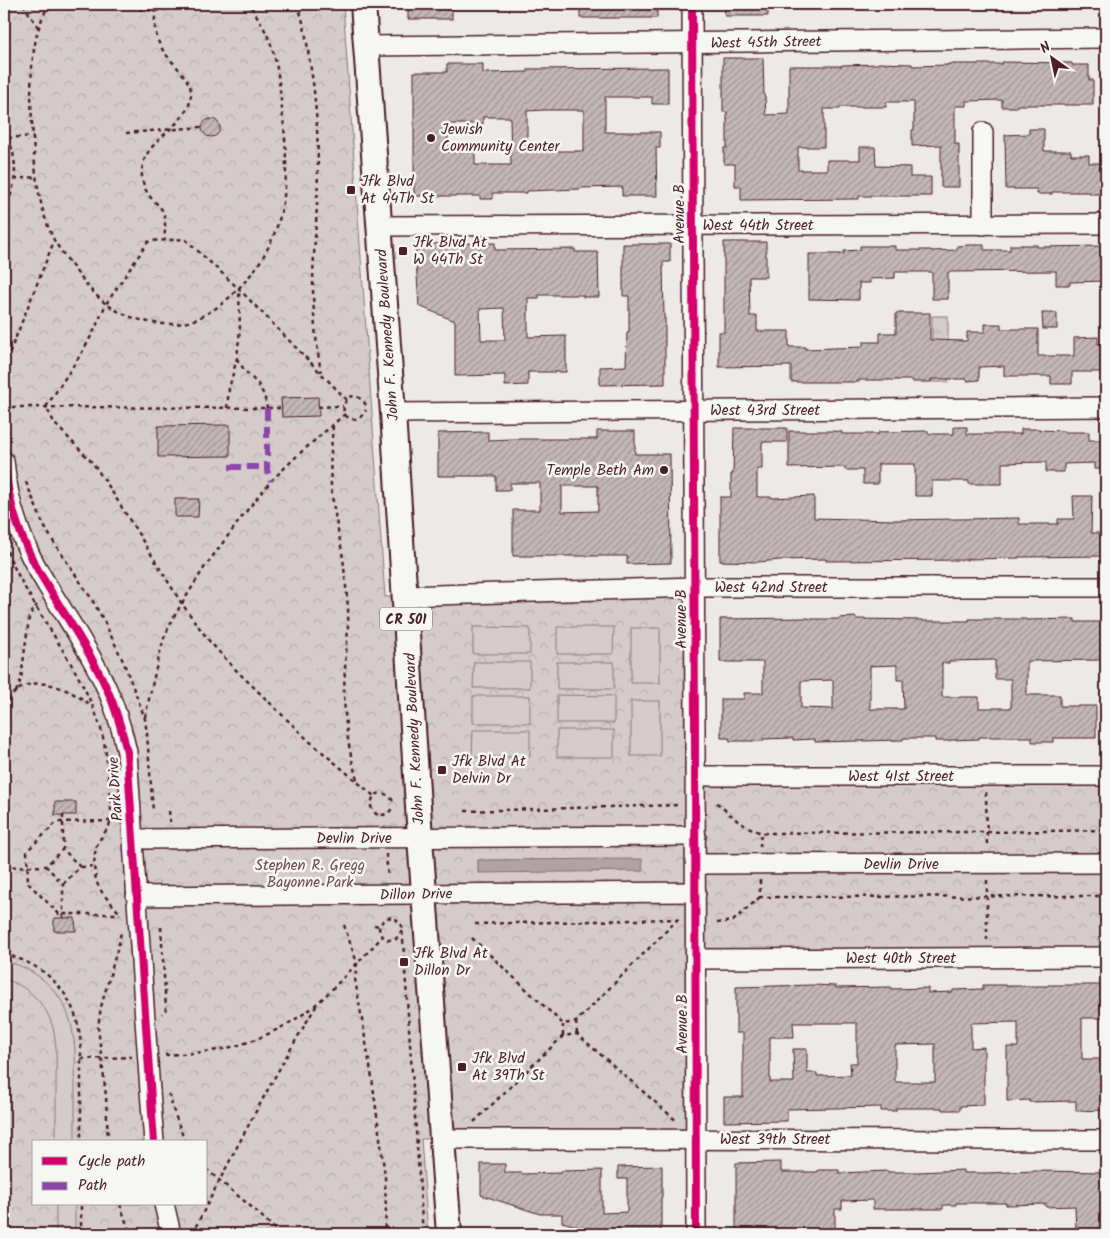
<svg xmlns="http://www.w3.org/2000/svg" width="1110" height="1238" font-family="Kalam,sans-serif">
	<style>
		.grass { fill: url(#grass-tufts); stroke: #8f757a }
		.park { fill: url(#park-crowns); stroke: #8f757a; fill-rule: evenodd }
		.garden { fill: #d4cbca; stroke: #8f757a }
		.water { fill: #b1a2a3; stroke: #886e73 }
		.building { fill: url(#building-hatch); stroke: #4a1f2b; fill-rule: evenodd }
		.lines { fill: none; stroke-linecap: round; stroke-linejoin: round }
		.minor-casing { stroke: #4a1f2b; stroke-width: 22 }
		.major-casing { stroke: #4a1f2b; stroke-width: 28 }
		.path { stroke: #4a1f2b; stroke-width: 2.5; stroke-dasharray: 4 4; stroke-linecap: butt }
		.minor { stroke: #f6f6f2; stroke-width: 19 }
		.major { stroke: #f6f6f2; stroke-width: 24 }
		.minor-bridge-casing { stroke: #4a1f2b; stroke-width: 22; stroke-linecap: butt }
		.minor-bridge { stroke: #f6f6f2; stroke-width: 19 }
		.quiet { stroke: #8e44ad; stroke-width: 6; stroke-dasharray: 12 6; stroke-linecap: butt }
		.cycleway-casing { stroke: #f6f6f2; stroke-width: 11 }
		.cycleway { stroke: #d6006c; stroke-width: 8 }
		.poi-dot { fill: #4a1f2b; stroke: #f6f6f2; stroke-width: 2 }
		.labels { text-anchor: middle; stroke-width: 5; stroke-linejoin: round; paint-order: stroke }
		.shield { fill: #f6f6f2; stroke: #7e6067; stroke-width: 1 }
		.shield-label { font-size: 14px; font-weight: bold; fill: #4a1f2b }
		.street-label { font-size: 15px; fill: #4a1f2b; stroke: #f6f6f2 }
		.poi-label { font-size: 15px; fill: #4a1f2b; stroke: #f6f6f2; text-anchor: start }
		.park-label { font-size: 15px; fill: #6c4a53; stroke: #f6f6f2 }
	</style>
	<defs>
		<pattern id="grass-tufts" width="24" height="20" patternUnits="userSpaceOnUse" patternTransform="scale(1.25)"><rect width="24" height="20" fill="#d4cbca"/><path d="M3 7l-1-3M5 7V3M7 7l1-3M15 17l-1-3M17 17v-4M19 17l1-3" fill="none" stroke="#b8aeae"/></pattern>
		<pattern id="park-crowns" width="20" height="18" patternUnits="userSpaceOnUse" patternTransform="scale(1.25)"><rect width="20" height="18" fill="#d4cbca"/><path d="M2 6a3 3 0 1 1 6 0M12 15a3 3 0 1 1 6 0" fill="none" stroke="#b8aeae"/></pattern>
		<pattern id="building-hatch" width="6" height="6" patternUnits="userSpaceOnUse" patternTransform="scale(1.25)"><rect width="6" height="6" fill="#c4b7b7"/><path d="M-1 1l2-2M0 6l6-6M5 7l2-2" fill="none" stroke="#a19495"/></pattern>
	</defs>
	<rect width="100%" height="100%" fill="#ece9e6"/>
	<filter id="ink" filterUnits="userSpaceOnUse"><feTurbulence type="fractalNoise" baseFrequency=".02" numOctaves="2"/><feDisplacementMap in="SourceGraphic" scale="10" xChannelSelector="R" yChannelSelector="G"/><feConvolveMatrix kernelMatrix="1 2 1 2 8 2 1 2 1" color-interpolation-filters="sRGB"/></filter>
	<g filter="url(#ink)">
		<!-- grass -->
		<rect class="grass" x="932" y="316" width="16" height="66"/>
		<!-- park -->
		<path class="park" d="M4,4H343L385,597L695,593V775H1106V957L696,959V1139H421L428,1234H4ZM34,1142H206V1204H34Z"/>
		<!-- garden -->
		<g class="garden">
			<path d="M473,627L530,628V654H473Z"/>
			<path d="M557,627H614L613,654H557Z"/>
			<rect x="631" y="628" width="29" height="55"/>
			<path d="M474,662H530V688H473Z"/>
			<rect x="557" y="662" width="57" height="27"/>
			<path d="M557,695L614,696V723H557Z"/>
			<rect x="473" y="696" width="57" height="27"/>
			<rect x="631" y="701" width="29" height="55"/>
			<path d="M473,730H530V757H472Z"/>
			<rect x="557" y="730" width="57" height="27"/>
			<path d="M4,961C40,969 68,996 73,1034C76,1049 75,1065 75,1080C75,1101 75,1121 75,1142H56C56,1122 56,1103 56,1083C56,1050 60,1021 34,996C26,988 15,982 4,979Z"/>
			<rect x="56" y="1204" width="19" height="30"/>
		</g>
		<!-- water -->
		<path class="water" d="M642,859L643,871L478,873V860Z"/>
		<!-- building -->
		<g class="building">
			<rect x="408" y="4" width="44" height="15"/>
			<rect x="580" y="4" width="77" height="14"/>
			<path d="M724,4H768V16H725Z"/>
			<path d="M723,58H763L764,96H765L766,115L789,114V66H842V65L878,64V63L912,64V66L948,65V64H1002V62L1072,63V65H1089V80H1093V105H1017V107H1002V100L966,101V106H955V144H959V187H941V145L912,146V130H914V102H886V107H840V109H824V147H798V170H827V160H860V147H875L876,166L910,167V177H931V196H859V199L741,200V186H735V164H724V148H727V112H723Z"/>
			<path d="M447,64H483V73L528,72V69L668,68V104H652V97H605V132H660V148H656L657,196H622V187L580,188V189L527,191V193H492L493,199H480V196H414V72H447ZM544,110H584V151H527V111ZM483,117H510L511,165H475V152H448V124H483Z"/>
			<circle cx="211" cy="128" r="9"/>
			<path d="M1029,129H1044V151H1071V155H1089V163H1100V171H1104V194H1090V192H1052V194H1037V189H1006L1005,135L1029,134Z"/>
			<path d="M724,242H766V277H749L750,316H757V331H789V347H805V349L863,347V342H880V333H896V313H930V340L967,341V332H985V324H1001V329H1038V356H1074V338L1098,337V344H1106V372H1072V384H1051V376H1004V366L979,367V380L967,381V379H931V382H913V380H859V382H791V366L719,367V332H724Z"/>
			<path d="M495,243V250L575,249V252H598L599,297H583V295H539V298H528V337L566,336V372H528V385L505,386V375L455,376V321L419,306L415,244ZM504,308L505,340H481L480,309Z"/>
			<path d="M623,244H670V262H663L664,318H665V384L600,385V367L626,366L627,332H629V296H623Z"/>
			<path d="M969,245H984V250H1010V245H1037V247L1105,246V281L1070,282V285H1056V271L948,272V299H932V272H895V278L870,279V283H859V300L809,299V254H844V251L860,250V246H895V250H931V251L957,250V246Z"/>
			<path d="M1042,313H1057V329H1043Z"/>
			<path d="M318,397L319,416L282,417L281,398Z"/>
			<path d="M230,425V456L158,457V426Z"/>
			<path d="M954,427H967V434H1021V429H1040V430L1064,431V432H1089V440H1106V469H1094V463L1064,464V472H1046V462L1002,463V484H969V481H932V496H915V464H878V484H863V470H845V467L789,468V431H832L842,432V434H879V432L928,431V434H954Z"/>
			<path d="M734,428H787V442H762V469H757V497H772V498L814,496V518L895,520L1019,518V524H1058V519H1074L1073,496H1092L1091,533H1106V556L1019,557V558L967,559V560L826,561V559L780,560L758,562L720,561V497H731V474H733Z"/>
			<path d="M597,431H635V454H670L671,563L627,564V556H513V510H540V483H510V490H496V476H438V433L488,432V440L512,439H597ZM562,486H598V511L562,512Z"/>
			<path d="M175,499H199L198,517H175Z"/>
			<path d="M856,617V619L923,620V621H969V619H1026V620L1075,619V622H1103V660L1027,661V695H1060V706H1096V738H1053V742H1032V737H979V739L950,740V741H935V738H903V740L815,742V739L793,740V738L763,739V741H730L729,738H721V699H744V693H763V662H720V619L809,618V619H839V618ZM995,660V679H1011V708H979V697H942V663H949V661ZM897,665V680H903L904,709H870V666ZM833,680V709L801,708V681Z"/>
			<rect x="55" y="802" width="21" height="13"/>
			<path d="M54,918H75L76,931H54Z"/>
			<path d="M813,985L836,986V988L891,987V989L928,988V993L953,992V990L983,989V985H1005V986H1048V985H1103L1104,1018H1082V1059H1106V1110L1076,1111V1101L1029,1102V1100L1007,1101V1047H1018V1022L971,1023V1048L984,1047V1105L960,1106V1110H942V1108H896V1111H881V1107L787,1109V1121L724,1122V1097H743V1033H736V987ZM793,1023H857V1063H850L851,1075L817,1076V1073H807V1049H793L794,1082H770V1037H794ZM935,1044V1082H895V1045Z"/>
			<path d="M781,1162V1172H818V1170H839V1173L888,1171V1172H918L963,1170V1173H988L1036,1171L1106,1172V1234H1080V1231H1076L1075,1206L1046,1207V1204L1006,1205V1203H956V1205H943V1209H873V1200L842,1201V1209H835V1231H804V1232L768,1234H736V1163Z"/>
			<path d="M481,1164H505V1173H522V1174L561,1173V1171L602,1170V1213L627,1212V1179H618V1167L662,1166V1197H661V1234H628V1231L605,1232L604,1230H576L577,1226L562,1222V1214H540L481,1195Z"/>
		</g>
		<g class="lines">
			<defs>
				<g id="minor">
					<path d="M692,4L695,728L696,1234"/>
					<path d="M366,46L1106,38"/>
					<path d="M983,132V225"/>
					<path d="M379,226L1106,224"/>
					<path d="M393,413L1106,407"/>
					<path d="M4,461C7,491 14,520 27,548C34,565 44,580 53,595C74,629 97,663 112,701C118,717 123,734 127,752L145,1020"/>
					<path d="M405,596L695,587H1106"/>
					<path d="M696,776H1106"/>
					<path d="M133,839L696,836"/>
					<path d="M696,864L1106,863"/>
					<path d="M136,896L696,892"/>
					<path d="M696,959L1106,957"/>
					<path d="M150,1091L154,1142"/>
					<path d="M443,1139L1106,1140"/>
					<path d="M164,1204L171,1234"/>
				</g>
				<path id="major" d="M363,4L393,413L420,838L449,1234"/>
			</defs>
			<!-- minor casing -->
			<use href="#minor" class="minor-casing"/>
			<!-- major casing -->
			<use href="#major" class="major-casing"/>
			<!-- path -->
			<g class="path">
				<path d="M23,4L39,29"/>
				<path d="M50,4C25,40 31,110 34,153C36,182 41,214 54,240C59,249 66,257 72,266C82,279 92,293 105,303C126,319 158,327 183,323C200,320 221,306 233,294C286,243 291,187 283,118C280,95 279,67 271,45C266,30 258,17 249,4"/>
				<path d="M124,4C139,12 166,13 182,4"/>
				<path d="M297,4C305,23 307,44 310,63C318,110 319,158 317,204C316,231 313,258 313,285C313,314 316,343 321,372"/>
				<path d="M155,9C155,20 154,33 159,43C166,60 191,76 191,93C192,123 149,137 143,164C140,177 143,189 152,199C155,202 160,206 162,210C167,218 164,231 165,240"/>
				<path d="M4,131C18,152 19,187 4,208"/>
				<path d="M126,133L202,127"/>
				<path d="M8,138L33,136"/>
				<path d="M14,179L37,177"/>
				<path d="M4,358L8,355L10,352L54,241"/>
				<path d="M237,359L245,371L258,384L264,395L267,408"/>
				<path d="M347,400L239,289L185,239L151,241L148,242L106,304L94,331L81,354L46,407L55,424L91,461L106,482L182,604L210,642L236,670L308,740L374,796"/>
				<path d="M366,405C349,379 332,418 354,419C360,419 363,415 366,410"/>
				<path d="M4,407L282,408"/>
				<path d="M318,407L343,406"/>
				<path d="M227,408L229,389L237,358L240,329L239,290"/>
				<path d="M333,426C331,449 329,472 332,495C335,519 341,542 344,566C345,580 347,594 348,608C349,629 346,649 345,669C342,708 347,746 358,783"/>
				<path d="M26,482L43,524L53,541L91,598L103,619L123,661L140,705L145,719L147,734L153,811"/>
				<path d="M4,544C29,609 80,662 101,729C107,751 108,774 110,797C110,804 112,812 111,820C110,827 102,835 98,843C93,852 93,878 99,887C104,897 114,905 120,914"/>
				<path d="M16,692L21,679L29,618L32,611L37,605"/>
				<path d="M4,708C23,667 65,685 92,706"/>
				<path d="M145,717L157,664L164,638L173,618L204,568L248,509L271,481L299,454L345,414"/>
				<path d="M986,792L987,847"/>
				<path d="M393,801C385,789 371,791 371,807L376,814C385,817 389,813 394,806"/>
				<path d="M717,803L740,823L761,833"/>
				<path d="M169,811L170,822"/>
				<path d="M465,811L679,805"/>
				<path d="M63,815V849"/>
				<path d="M111,821L57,822L27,851L28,883L59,914H120"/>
				<path d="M760,847L761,833L987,832L1106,830"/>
				<path d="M386,854L388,878"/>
				<path d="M4,867L46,866"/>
				<path d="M81,867L94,866"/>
				<path d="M760,880V897L1106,896"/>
				<path d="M987,880V942"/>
				<path d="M63,884L80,867L63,849L46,866L63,884V918"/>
				<path d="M717,923L733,921L760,897"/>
				<path d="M475,924L676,919"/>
				<path d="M344,925L357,963L355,979L372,1078L385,1176L386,1215L384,1234"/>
				<path d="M374,925L380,926"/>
				<path d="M161,927L166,1009L162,1014"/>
				<path d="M402,930L396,939L388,940L381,935L379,928C384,914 395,915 402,926L423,1234"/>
				<path d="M472,938L563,1024L576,1022L679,918"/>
				<path d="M4,954C36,962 64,982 75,1015C79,1025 80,1036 81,1046V1142"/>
				<path d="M576,1022L577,1034"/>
				<path d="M563,1036V1025"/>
				<path d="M165,1055C184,1054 203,1053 222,1049C255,1043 296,1023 321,1000C342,980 362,958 382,937"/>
				<path d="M81,1059L132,1057"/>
				<path d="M168,1094L170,1096L173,1109L185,1142"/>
				<path d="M474,1122L563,1036L577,1034L678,1122"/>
				<path d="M108,1142L106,1096L98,1027L101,1007L119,943L121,932"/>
				<path d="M206,1169L255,1210L280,1234"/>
				<path d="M120,1204L130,1234"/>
				<path d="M81,1234V1204"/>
				<path d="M192,1234C232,1156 272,1078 318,1003"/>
			</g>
			<!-- minor -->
			<use href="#minor" class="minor"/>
			<!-- major -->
			<use href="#major" class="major"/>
			<defs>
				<path id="minor-bridge" d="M145,1020L150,1091"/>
			</defs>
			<!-- minor-bridge casing -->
			<use href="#minor-bridge" class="minor-bridge-casing"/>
			<!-- minor-bridge -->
			<use href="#minor-bridge" class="minor-bridge"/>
			<!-- quiet -->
			<g class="quiet">
				<path d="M267,408V470L271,481"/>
				<path d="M229,467H267"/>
			</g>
			<defs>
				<g id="cycleway">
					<path d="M692,4L695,728L696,1234"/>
					<path d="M4,461C7,491 14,520 27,548C34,565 44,580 53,595C74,629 97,663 112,701C118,717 123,734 127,752L154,1142"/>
				</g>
			</defs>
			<!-- cycleway casing -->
			<use href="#cycleway" class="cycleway-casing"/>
			<!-- cycleway -->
			<use href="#cycleway" class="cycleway"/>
		</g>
	</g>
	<!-- markers -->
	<g class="poi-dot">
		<circle cx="431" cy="138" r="5"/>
		<rect x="346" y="185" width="10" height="10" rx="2.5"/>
		<rect x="398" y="246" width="10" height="10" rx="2.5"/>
		<circle cx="664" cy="470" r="5"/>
		<rect x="437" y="765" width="10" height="10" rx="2.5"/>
		<rect x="399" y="957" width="10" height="10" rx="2.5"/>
		<rect x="457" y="1062" width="10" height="10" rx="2.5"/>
	</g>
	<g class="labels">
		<!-- shield labels -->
		<rect class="shield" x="380" y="607.5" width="52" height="23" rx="4"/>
		<g class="shield-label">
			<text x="406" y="624">CR 501</text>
		</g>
		<!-- street labels -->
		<g class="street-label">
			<text transform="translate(766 42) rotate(-1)" y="5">West 45th Street</text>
			<text transform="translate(679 214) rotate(-90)" y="5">Avenue B</text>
			<text x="758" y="230">West 44th Street</text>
			<text transform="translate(387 335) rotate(-94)" y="5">John F. Kennedy Boulevard</text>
			<text x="765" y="415">West 43rd Street</text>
			<text x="771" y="592">West 42nd Street</text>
			<text transform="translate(681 619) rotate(-90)" y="5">Avenue B</text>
			<text transform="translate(414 739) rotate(-93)" y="5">John F. Kennedy Boulevard</text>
			<text x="901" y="781">West 41st Street</text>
			<text transform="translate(115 789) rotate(-94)" y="5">Park Drive</text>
			<text x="354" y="843">Devlin Drive</text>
			<text x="901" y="869">Devlin Drive</text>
			<text transform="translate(416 894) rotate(-1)" y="5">Dillon Drive</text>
			<text x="901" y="963">West 40th Street</text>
			<text transform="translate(682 1024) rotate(-90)" y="5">Avenue B</text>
			<text x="775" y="1144">West 39th Street</text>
		</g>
		<!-- poi labels -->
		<g class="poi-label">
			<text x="441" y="134">Jewish<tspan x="441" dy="17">Community Center</tspan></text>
			<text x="361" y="186">Jfk Blvd<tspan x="361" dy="17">At 44Th St</tspan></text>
			<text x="413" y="247">Jfk Blvd At<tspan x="413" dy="17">W 44Th St</tspan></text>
			<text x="654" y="475" text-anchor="end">Temple Beth Am</text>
			<text x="452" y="766">Jfk Blvd At<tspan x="452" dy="17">Delvin Dr</tspan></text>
			<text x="414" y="958">Jfk Blvd At<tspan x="414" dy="17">Dillon Dr</tspan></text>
			<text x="472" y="1063">Jfk Blvd<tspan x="472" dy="17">At 39Th St</tspan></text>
		</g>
		<!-- park labels -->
		<g class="park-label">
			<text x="310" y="870">Stephen R. Gregg<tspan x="310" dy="17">Bayonne Park</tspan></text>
		</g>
	</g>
	<!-- margin -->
	<rect width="1110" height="1238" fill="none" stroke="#f6f6f2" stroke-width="20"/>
	<rect x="10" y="10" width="1090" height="1218" fill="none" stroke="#4a1f2b" stroke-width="2" filter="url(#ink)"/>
	<!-- legend -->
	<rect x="32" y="1140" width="175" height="65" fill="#f6f6f2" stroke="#b1a0a2"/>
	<rect x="42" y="1157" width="25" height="8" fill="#d6006c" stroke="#b1a0a2"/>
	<text x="78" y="1166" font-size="15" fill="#4a1f2b">Cycle path</text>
	<rect x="42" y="1182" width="25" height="8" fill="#8e44ad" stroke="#b1a0a2"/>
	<text x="78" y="1190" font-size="15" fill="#4a1f2b">Path</text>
	<!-- north arrow -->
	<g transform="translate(1052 58) rotate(327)" stroke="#f6f6f2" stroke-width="4" paint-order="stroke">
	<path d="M0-4L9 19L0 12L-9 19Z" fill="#4a1f2b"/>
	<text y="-8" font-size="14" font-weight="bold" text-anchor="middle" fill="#4a1f2b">N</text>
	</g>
</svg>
